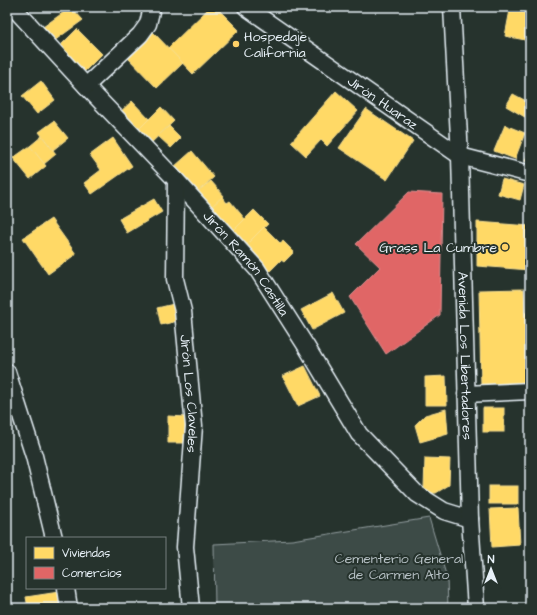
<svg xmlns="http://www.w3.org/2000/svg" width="537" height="615" font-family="'Architects Daughter',sans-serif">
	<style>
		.green { fill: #3e4b47; stroke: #939ea0 }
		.homes { fill: #ffd966; stroke: #f8e092 }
		.shops { fill: #e06666; stroke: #e29092 }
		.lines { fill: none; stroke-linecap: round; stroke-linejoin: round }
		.minor-casing { stroke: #e8f1f8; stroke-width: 19 }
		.minor { stroke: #26332d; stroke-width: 16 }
		.poi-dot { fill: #ffd166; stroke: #26332d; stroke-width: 1.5 }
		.labels { text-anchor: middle; stroke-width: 4; stroke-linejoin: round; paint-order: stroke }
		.poi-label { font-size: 14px; fill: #e8f1f8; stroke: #26332d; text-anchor: start }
		.street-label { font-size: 14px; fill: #e8f1f8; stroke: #26332d }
		.park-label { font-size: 14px; fill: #b5bfc3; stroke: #26332d }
	</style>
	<rect width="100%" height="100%" fill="#26332d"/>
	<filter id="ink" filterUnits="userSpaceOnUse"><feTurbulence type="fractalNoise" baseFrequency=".025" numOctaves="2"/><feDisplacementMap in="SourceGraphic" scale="8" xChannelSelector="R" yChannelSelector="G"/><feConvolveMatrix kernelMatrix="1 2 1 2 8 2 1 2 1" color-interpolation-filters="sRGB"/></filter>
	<g filter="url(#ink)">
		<!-- green -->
		<path class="green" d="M429,518L447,578L448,608H215L214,544L292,540Z"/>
		<!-- homes -->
		<g class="homes">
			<path d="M71,7L83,20L54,41L43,27Z"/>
			<path d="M210,7H216L239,30L193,74L168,48Z"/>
			<path d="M510,10L530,14V41L505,36Z"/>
			<path d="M77,29L102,54L83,73L57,49Z"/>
			<path d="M153,32L183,63L157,88L127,57Z"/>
			<path d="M41,81L55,100L37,114L22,96Z"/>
			<path d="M336,91L358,111L327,146L321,140L306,156L291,142Z"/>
			<path d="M513,94L530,103V120L506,106Z"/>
			<path d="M132,101L149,119L136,132L118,114Z"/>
			<path d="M161,107L174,121L149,145L136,132Z"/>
			<path d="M366,109L413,141L387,180L339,148Z"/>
			<path d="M54,121L68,138L53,150L39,132Z"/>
			<path d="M505,125L525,133L515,159L494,151Z"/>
			<path d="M169,126L181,138L171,148L158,136Z"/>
			<path d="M42,136L56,154L44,164L30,146Z"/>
			<path d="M113,138L132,166L92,194L84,183L101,170L90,155Z"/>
			<path d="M30,146L46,166L30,179L13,158Z"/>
			<path d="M530,148V163L525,161Z"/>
			<path d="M192,151L214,177L196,193L174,167Z"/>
			<path d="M502,179L524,185L520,200L498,194Z"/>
			<path d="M211,181L224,196L208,210L194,194Z"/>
			<path d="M222,197L227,203L230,201L245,219L232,232L211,207Z"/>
			<path d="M154,199L162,212L127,233L119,219Z"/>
			<path d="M254,210L268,224L244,247L230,234Z"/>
			<path d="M51,219L76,254L48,274L23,238Z"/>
			<path d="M477,222L530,226V270L477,266Z"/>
			<path d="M264,227L280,243L283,241L294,252L284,262L281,260L269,272L244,247Z"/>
			<path d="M524,289L525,313H530V386L481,387L479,290Z"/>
			<path d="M333,293L344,313L312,330L301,310Z"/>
			<path d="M178,303L182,320L161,325L157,308Z"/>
			<path d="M305,366L320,396L298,406L283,376Z"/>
			<path d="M446,376L447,405H425V377Z"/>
			<rect x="483" y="408" width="21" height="24"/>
			<path d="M446,409L448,434L420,442L415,425L425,415Z"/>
			<path d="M168,416L187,417L186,443H168Z"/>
			<path d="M425,458L450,459L449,485L436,493H429L424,488Z"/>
			<rect x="489" y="486" width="29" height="18"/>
			<path d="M518,508L520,545L492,547L490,509Z"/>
			<path d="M59,592L61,608H28L26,597Z"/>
		</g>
		<!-- shops -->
		<path class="shops" d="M409,192L442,194L440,315L386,354L350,297L380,267L356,244Z"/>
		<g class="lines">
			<defs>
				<g id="minor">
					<path id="s1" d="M13,7L86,86L176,180L257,269L306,346L359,434L417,494L444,511L470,519"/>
					<path id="s2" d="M246,7L460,156L530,174"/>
					<path id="s3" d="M452,7L460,156L470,519L476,608"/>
					<path d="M86,86L140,35L148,24L152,7"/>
					<path id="s4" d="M176,180L175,279L183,311L194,426L185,547L191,608"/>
					<path d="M7,372L34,456L54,538"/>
					<path d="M466,394L530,391"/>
					<path d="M66,588L69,608"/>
				</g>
			</defs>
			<!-- minor casing -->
			<use href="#minor" class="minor-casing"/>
			<!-- minor -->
			<use href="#minor" class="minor"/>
		</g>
	</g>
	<!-- markers -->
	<g class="poi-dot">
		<circle cx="236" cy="44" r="4"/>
		<circle cx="505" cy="247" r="4"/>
	</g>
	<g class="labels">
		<!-- poi labels -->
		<g class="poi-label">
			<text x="244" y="41">Hospedaje<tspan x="244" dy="16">California</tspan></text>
			<text x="497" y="252" text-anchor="end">Grass La Cumbre</text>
		</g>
		<!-- street labels -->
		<g class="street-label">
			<text dy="5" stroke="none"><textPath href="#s2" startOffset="167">Jirón Huaraz</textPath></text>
			<text dy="5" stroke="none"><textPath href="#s1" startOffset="347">Jirón Ramón Castilla</textPath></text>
			<text dy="5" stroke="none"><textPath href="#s3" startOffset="349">Avenida Los Libertadores</textPath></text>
			<text dy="5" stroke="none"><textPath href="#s4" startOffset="215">Jirón Los Claveles</textPath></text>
		</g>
		<!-- park labels -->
		<g class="park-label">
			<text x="399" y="563">Cementerio General<tspan x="399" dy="16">de Carmen Alto</tspan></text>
		</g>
	</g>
	<!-- margin -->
	<rect width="537" height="615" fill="none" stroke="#26332d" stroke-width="24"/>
	<rect x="12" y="12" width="513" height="591" fill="none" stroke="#e8f1f8" stroke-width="1.5" filter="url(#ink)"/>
	<!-- legend -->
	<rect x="26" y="537" width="140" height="52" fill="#26332d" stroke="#747f7e"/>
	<rect x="34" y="547" width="20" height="12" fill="#ffd966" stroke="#747f7e"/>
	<text x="62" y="557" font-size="12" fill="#e8f1f8">Viviendas</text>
	<rect x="34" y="567" width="20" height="12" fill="#e06666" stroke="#747f7e"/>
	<text x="62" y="577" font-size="12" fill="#e8f1f8">Comercios</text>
	<!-- north arrow -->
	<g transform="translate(491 569)" stroke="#26332d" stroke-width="3" paint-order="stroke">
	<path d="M0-3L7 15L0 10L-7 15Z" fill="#e8f1f8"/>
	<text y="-6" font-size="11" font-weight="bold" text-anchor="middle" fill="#e8f1f8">N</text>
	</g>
</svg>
